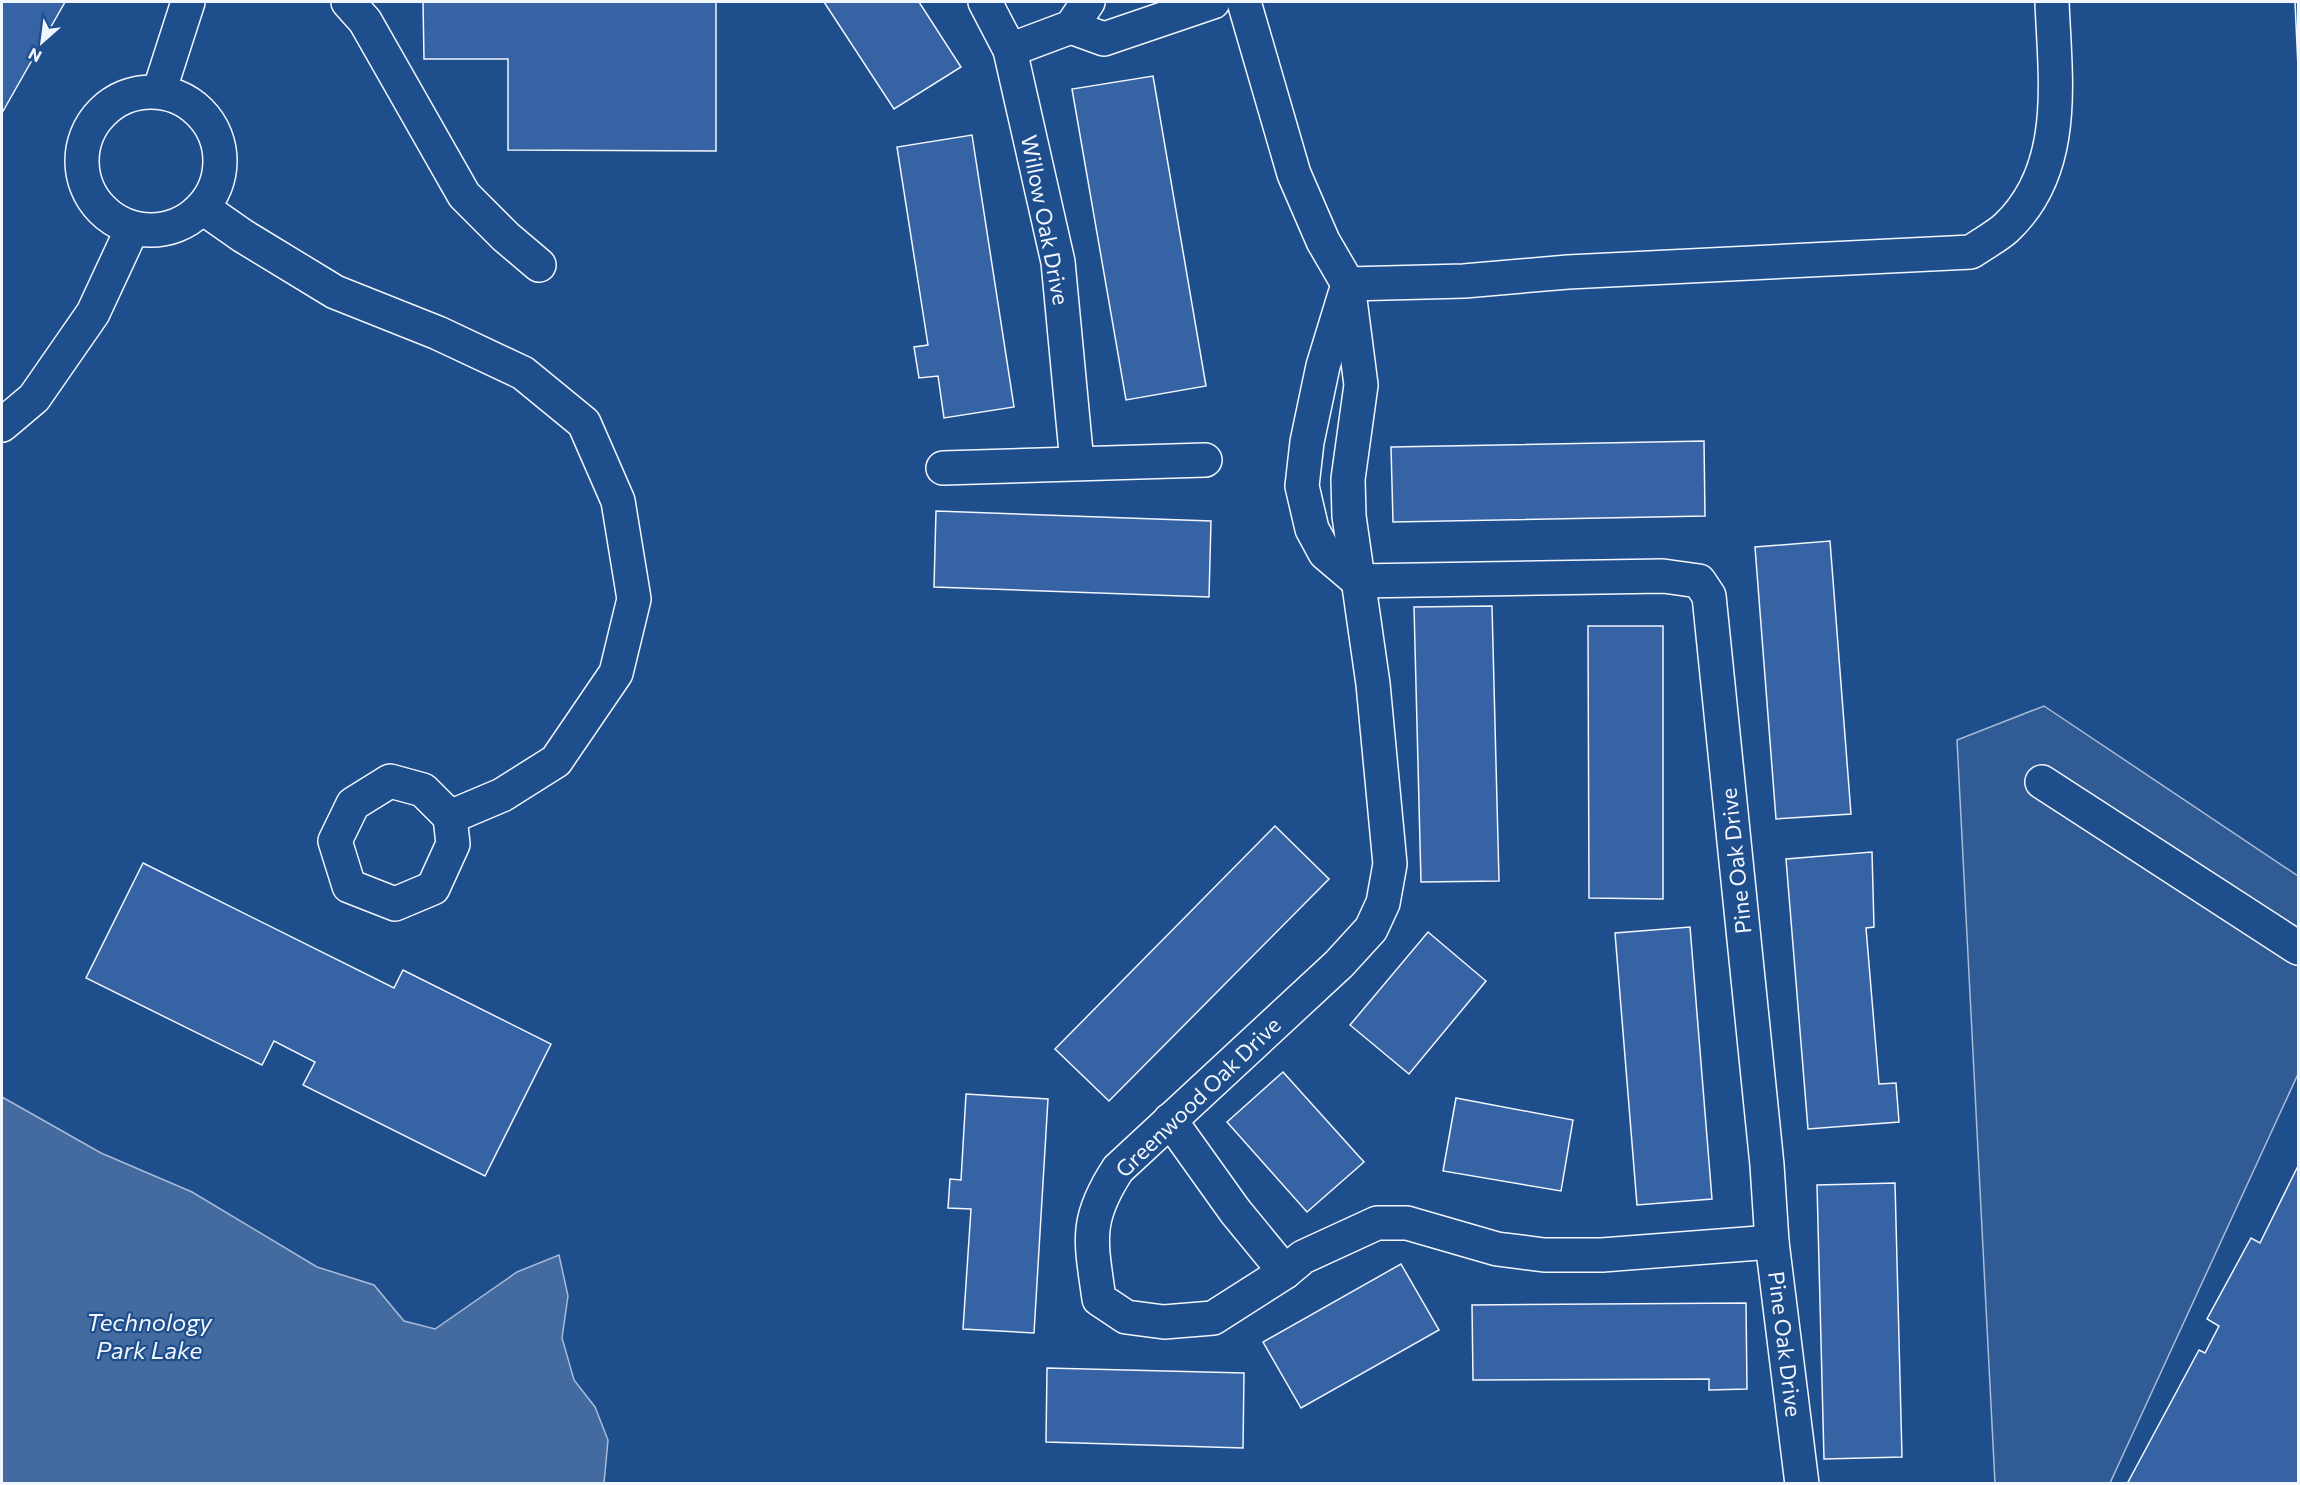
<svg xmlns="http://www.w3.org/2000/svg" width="2300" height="1485" font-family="Commissioner,sans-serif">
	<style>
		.built { fill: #305b95; stroke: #a8bbd7; stroke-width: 1.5 }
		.water { fill: #446ba0; stroke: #a8bbd7; stroke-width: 1.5 }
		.building { fill: #3563a3; stroke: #f2f6ff; stroke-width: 1.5 }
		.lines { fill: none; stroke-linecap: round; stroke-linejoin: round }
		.minor-casing { stroke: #f2f6ff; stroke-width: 36 }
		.minor { stroke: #1f4e8c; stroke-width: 33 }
		.labels { text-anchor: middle; stroke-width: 4.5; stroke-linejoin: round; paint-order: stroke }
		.street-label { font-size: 22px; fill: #f2f6ff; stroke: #1f4e8c }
		.water-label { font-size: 24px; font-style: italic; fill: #f2f6ff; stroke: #1f4e8c }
	</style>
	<rect width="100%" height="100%" fill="#1f4e8c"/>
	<!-- built -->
	<path class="built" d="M2044,706L2298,876V1074L2110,1483H1995L1957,740Z"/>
	<!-- water -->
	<path class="water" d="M2,1097L101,1153L192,1192L317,1267L374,1285L404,1321L435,1329L517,1272L559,1255L568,1296L562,1338L574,1380L595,1407L608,1440L604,1483H2Z"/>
	<!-- building -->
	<g class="building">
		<path d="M2,2H65L2,113Z"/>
		<path d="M423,2H716V151L508,150V59H424Z"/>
		<path d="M824,2H919L961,67L894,109Z"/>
		<path d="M2295,2H2298V67Z"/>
		<path d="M1153,76L1206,386L1126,400L1072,89Z"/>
		<path d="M972,135L1014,407L944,418L938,376L919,378L914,347L928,345L897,147Z"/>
		<path d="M1704,441L1705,516L1393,522L1391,447Z"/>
		<path d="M936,511L1211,521L1209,597L934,587Z"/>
		<path d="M1830,541L1851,814L1776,819L1755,547Z"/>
		<path d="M1492,606L1499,881L1421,882L1414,607Z"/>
		<path d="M1588,626H1663V899L1589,898Z"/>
		<path d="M1275,826L1329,879L1109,1101L1055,1049Z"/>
		<path d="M1872,852L1874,927L1866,928L1879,1084L1896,1083L1899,1122L1808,1129L1786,859Z"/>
		<path d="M143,863L394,988L403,970L551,1044L485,1176L303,1085L315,1062L274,1041L262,1065L86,978Z"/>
		<path d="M1690,927L1712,1199L1637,1205L1615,933Z"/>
		<path d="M1428,932L1486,981L1409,1074L1350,1025Z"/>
		<path d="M1283,1072L1364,1162L1307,1212L1227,1122Z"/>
		<path d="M966,1094L1048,1099L1034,1333L963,1329L971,1209L948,1208L950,1179L961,1180Z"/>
		<path d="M1456,1098L1573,1120L1561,1191L1443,1171Z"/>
		<path d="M2298,1166V1484H2127L2199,1350L2205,1353L2219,1326L2207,1319L2251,1238L2260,1243Z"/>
		<path d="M1895,1183L1902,1457L1824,1459L1817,1185Z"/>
		<path d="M1401,1264L1439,1330L1301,1408L1263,1342Z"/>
		<path d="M1746,1303L1747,1389L1709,1390V1379L1473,1380L1472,1305Z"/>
		<path d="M1047,1368L1244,1373L1243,1448L1046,1442Z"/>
	</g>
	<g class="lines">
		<defs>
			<g id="minor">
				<path d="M348,2L365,21L464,195L506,237L539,265"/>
				<path d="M985,2L1010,50L1058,262L1077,463"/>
				<path d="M1244,2L1294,174L1323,241L1348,284L1361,385L1348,479L1349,516L1373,684L1390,864L1383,903L1371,929L1339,964L1118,1169C1084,1221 1091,1241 1099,1299L1126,1317L1164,1322L1213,1318L1285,1272L1303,1257L1377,1223H1407L1497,1249L1544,1255H1602L1772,1242"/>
				<path d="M1071,27L1104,39L1213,2"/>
				<path d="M1010,50L1071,27L1088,2"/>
				<path d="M159,92L188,2"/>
				<circle cx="151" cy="161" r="69"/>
				<path d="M203,208L243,236L335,292L438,333L523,373L584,423L618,501L634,599L616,673L556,761L502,795L450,817"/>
				<path d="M1348,284L1464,281L1568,272L1971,252C1982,244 1996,237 2006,228C2069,169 2055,79 2052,2"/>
				<path d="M1345,294L1323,366L1307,442L1302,486L1312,529L1325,553L1358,581"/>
				<path d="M2,425L34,398L93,313L132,229"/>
				<path d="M943,468L1205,460"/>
				<path d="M1358,581L1663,576L1699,581L1709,596L1767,1165L1772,1242L1802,1484"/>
				<path d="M390,781L423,790L450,817L453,844L433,888L395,904L349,886L335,841L353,804Z"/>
				<path d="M2042,782L2298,948"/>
				<path d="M1170,1120L1235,1211L1285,1272"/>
			</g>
		</defs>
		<!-- minor casing -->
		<use href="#minor" class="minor-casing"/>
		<!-- minor -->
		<use href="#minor" class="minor"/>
	</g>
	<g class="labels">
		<!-- street labels -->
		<g class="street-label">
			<text transform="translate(1045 220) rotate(79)" y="8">Willow Oak Drive</text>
			<text transform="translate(1736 861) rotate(-96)" y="8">Pine Oak Drive</text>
			<text transform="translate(1198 1097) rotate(-44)" y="8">Greenwood Oak Drive</text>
			<text transform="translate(1785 1344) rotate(83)" y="8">Pine Oak Drive</text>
		</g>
		<!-- water labels -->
		<g class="water-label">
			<text x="149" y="1331">Technology<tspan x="149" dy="28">Park Lake</tspan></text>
		</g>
	</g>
	<!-- border -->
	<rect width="2300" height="1485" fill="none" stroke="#f2f6ff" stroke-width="6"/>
	<!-- north arrow -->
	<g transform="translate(42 42) rotate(208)" stroke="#1f4e8c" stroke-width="4.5" paint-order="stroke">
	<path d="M0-4.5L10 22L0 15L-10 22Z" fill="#f2f6ff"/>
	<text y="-9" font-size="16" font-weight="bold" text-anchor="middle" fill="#f2f6ff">N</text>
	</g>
</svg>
